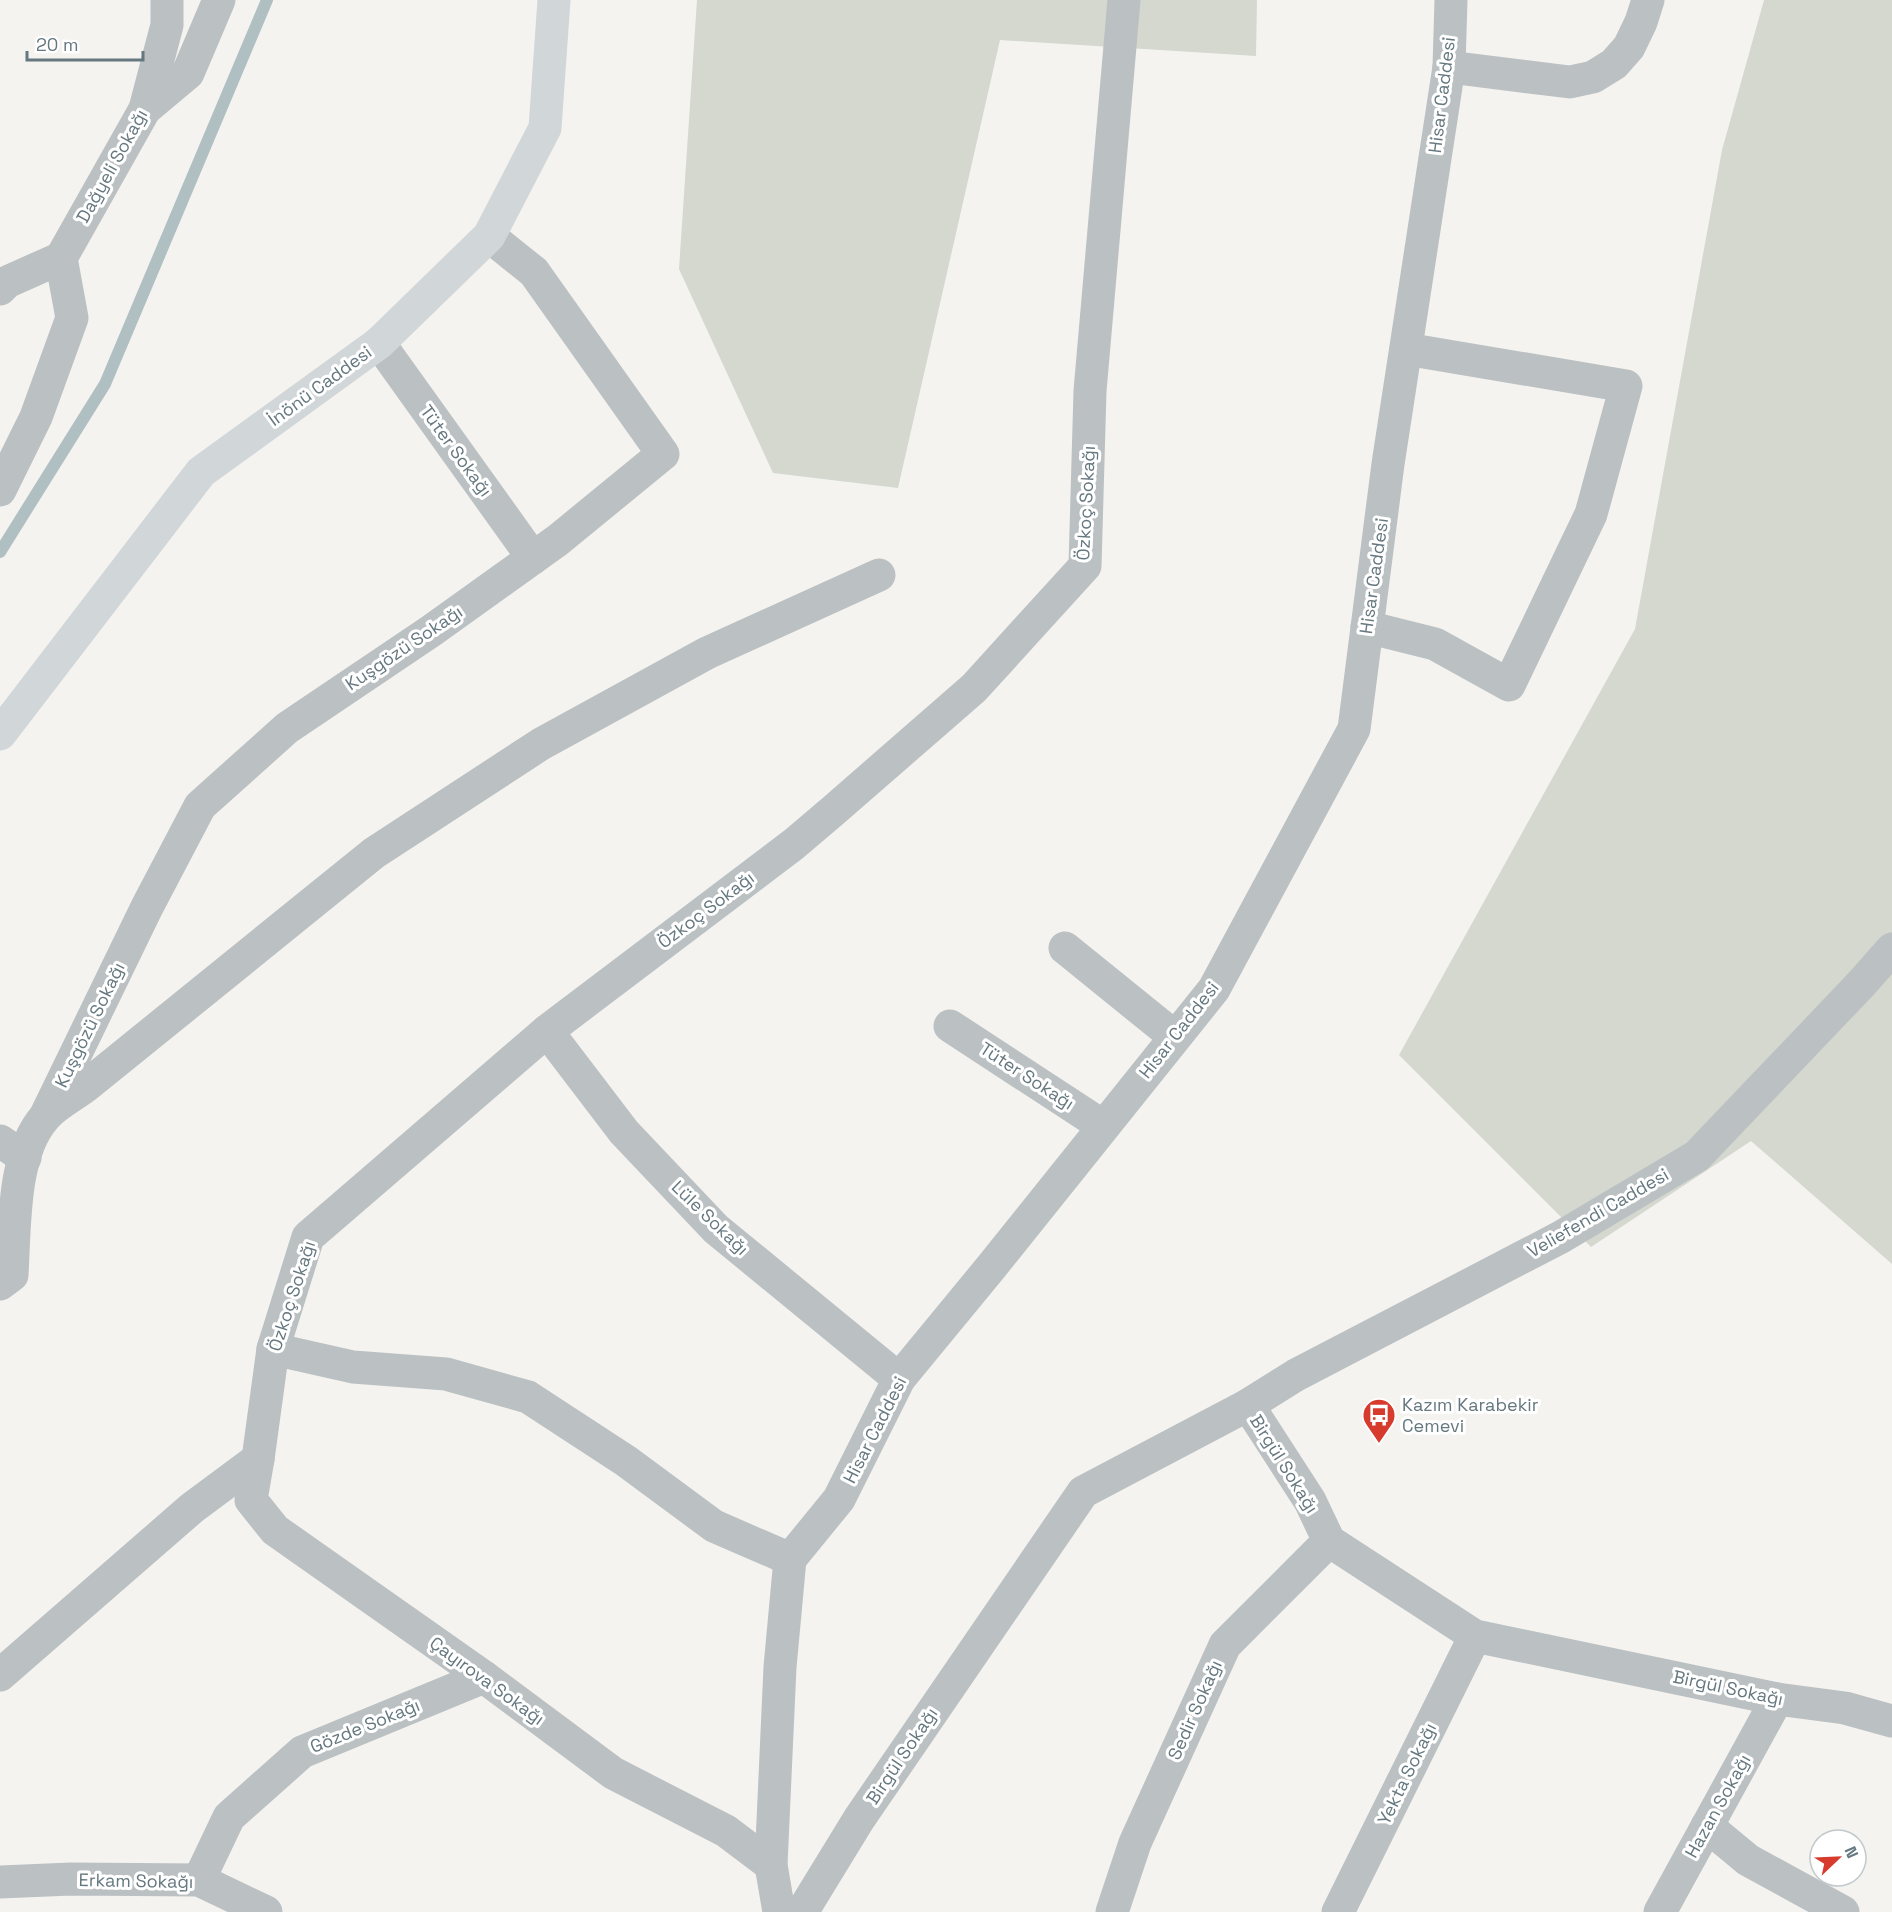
<svg xmlns="http://www.w3.org/2000/svg" width="1892" height="1912" font-family="'Space Grotesk',sans-serif">
	<style>
		.green { fill: #d4d8cf }
		.lines { fill: none; stroke-linecap: round; stroke-linejoin: round }
		.stream { stroke: #b0bfc1; stroke-width: 12 }
		.street { stroke: #bbc0c2; stroke-width: 33 }
		.secondary { stroke: #d1d6d9; stroke-width: 33 }
		.labels { text-anchor: middle; stroke-width: 6; stroke-linejoin: round; paint-order: stroke }
		.street-label { font-size: 18px; fill: #65777f; stroke: #fff }
		.poi-label { font-size: 18px; fill: #65777f; stroke: #fff; text-anchor: start }
	</style>
	<rect width="100%" height="100%" fill="#f4f3f0"/>
	<!-- green -->
	<g class="green">
		<path d="M697,0H1257L1256,56L1000,40L898,488L773,473L679,269Z"/>
		<path d="M1764,0H1892V1264L1751,1141L1591,1247L1399,1055L1635,629L1722,150Z"/>
	</g>
	<g class="lines">
		<!-- stream -->
		<path class="stream" d="M0,552L105,384L267,0"/>
		<!-- street -->
		<g class="street">
			<path d="M1449,67L1570,82L1593,77L1614,64L1629,47L1641,22L1648,0"/>
			<path d="M145,109L188,73L219,0"/>
			<path d="M0,289L7,282L61,258L145,109L167,25V0"/>
			<path d="M379,343L533,558"/>
			<path d="M0,490L36,417L72,318L61,258"/>
			<path d="M1367,627L1435,644L1509,685L1591,514L1626,386L1406,349"/>
			<path d="M1065,948L1175,1037"/>
			<path d="M950,1026L1103,1126"/>
			<path d="M547,1031L624,1132L716,1229L899,1379"/>
			<path d="M46,1115L147,907L200,806L287,728L431,631L558,540L663,454L534,272L489,236"/>
			<path d="M0,1141L25,1158"/>
			<path d="M0,1284L12,1275C15,1227 12,1154 45,1117C55,1105 73,1096 86,1086L374,853L541,744L707,653L879,575"/>
			<path d="M273,1349L353,1367L446,1374L528,1397L626,1461L714,1526L790,1559"/>
			<path d="M1248,1405L1296,1375L1561,1237L1697,1156L1862,983L1892,949"/>
			<path d="M258,1459L251,1500L275,1530L484,1677L613,1773L726,1831L771,1865"/>
			<path d="M0,1675L192,1508L258,1459L273,1349L308,1237L547,1031L794,844L834,810L974,688L1085,566L1090,391L1124,0"/>
			<path d="M1707,1826L1748,1860L1843,1912"/>
			<path d="M199,1880L229,1817L302,1752L484,1677"/>
			<path d="M0,1882L71,1879L199,1880L266,1912"/>
			<path d="M779,1912L771,1865L780,1667L790,1559L839,1499L899,1379L992,1266L1214,989L1354,729L1388,464L1449,67L1451,0"/>
			<path d="M802,1912L859,1819L1083,1492L1248,1405L1310,1501L1329,1541L1475,1636L1777,1699L1845,1708L1892,1721"/>
			<path d="M1112,1912L1135,1843L1225,1645L1329,1541"/>
			<path d="M1338,1912L1475,1636"/>
			<path d="M1660,1912L1777,1699"/>
		</g>
		<!-- secondary -->
		<path class="secondary" d="M0,734L201,472L379,343L489,236L545,128L554,0"/>
	</g>
	<!-- icons -->
	<defs>
		<symbol id="bus-pin" viewBox="-11 -11 22 30"><path d="M0 17L-7.5 6A9.5 9.5 0 1 1 7.5 6Z" fill="#d63b2e" stroke="#fff"/><path d="M-5-6H5V4H4V6H2V4H-2V6H-4V4H-5ZM-3.5-4V0h7V-4ZM-3.5 1.2v1.5H-2V1.2ZM2 1.2v1.5H3.5V1.2Z" fill="#fff"/></symbol>
	</defs>
	<g fill-rule="evenodd">
		<use href="#bus-pin" x="1360" y="1396" width="38" height="52"/>
	</g>
	<g class="labels">
		<!-- street labels -->
		<g class="street-label">
			<text transform="translate(1442 95) rotate(-83)" y="6">Hisar Caddesi</text>
			<text transform="translate(112 166) rotate(-61)" y="6">Dağyeli Sokağı</text>
			<text transform="translate(320 386) rotate(-36)" y="6">İnönü Caddesi</text>
			<text transform="translate(456 451) rotate(54)" y="6">Tüter Sokağı</text>
			<text transform="translate(1086 503) rotate(-87)" y="6">Özkoç Sokağı</text>
			<text transform="translate(1374 576) rotate(-82)" y="6">Hisar Caddesi</text>
			<text transform="translate(404 648) rotate(-34)" y="6">Kuşgözü Sokağı</text>
			<text transform="translate(706 910) rotate(-37)" y="6">Özkoç Sokağı</text>
			<text transform="translate(90 1025) rotate(-64)" y="6">Kuşgözü Sokağı</text>
			<text transform="translate(1179 1030) rotate(-52)" y="6">Hisar Caddesi</text>
			<text transform="translate(1027 1076) rotate(33)" y="6">Tüter Sokağı</text>
			<text transform="translate(1598 1213) rotate(-30)" y="6">Veliefendi Caddesi</text>
			<text transform="translate(710 1218) rotate(44)" y="6">Lüle Sokağı</text>
			<text transform="translate(292 1296) rotate(-72)" y="6">Özkoç Sokağı</text>
			<text transform="translate(875 1430) rotate(-63)" y="6">Hisar Caddesi</text>
			<text transform="translate(1284 1464) rotate(58)" y="6">Birgül Sokağı</text>
			<text transform="translate(487 1681) rotate(36)" y="6">Çayırova Sokağı</text>
			<text transform="translate(1728 1688) rotate(12)" y="6">Birgül Sokağı</text>
			<text transform="translate(1195 1710) rotate(-66)" y="6">Sedir Sokağı</text>
			<text transform="translate(365 1726) rotate(-22)" y="6">Gözde Sokağı</text>
			<text transform="translate(902 1756) rotate(-56)" y="6">Birgül Sokağı</text>
			<text transform="translate(1407 1774) rotate(-64)" y="6">Yekta Sokağı</text>
			<text transform="translate(1718 1806) rotate(-61)" y="6">Hazan Sokağı</text>
			<text transform="translate(136 1881) rotate(1)" y="6">Erkam Sokağı</text>
		</g>
		<!-- poi labels -->
		<g class="poi-label">
			<text x="1402" y="1411">Kazım Karabekir<tspan x="1402" dy="21">Cemevi</tspan></text>
		</g>
	</g>
	<!-- north arrow -->
	<g transform="translate(1838 1858) rotate(67)"><circle r="28" fill="#ffffff" stroke="#c1c9cc" stroke-width="1.5"/>
	<path d="M0-4.5L10 22L0 15L-10 22Z" fill="#d63b2e"/>
	<text y="-9" font-size="16" font-weight="bold" text-anchor="middle" fill="#65777f">N</text>
	</g>
	<!-- scale -->
	<path d="M27 51v9h116v-9" fill="none" stroke="#65777f" stroke-width="3"/>
	<text x="36" y="51" font-size="18" fill="#65777f" stroke="#ffffff" stroke-width="4.5" paint-order="stroke">20 m</text>
</svg>
